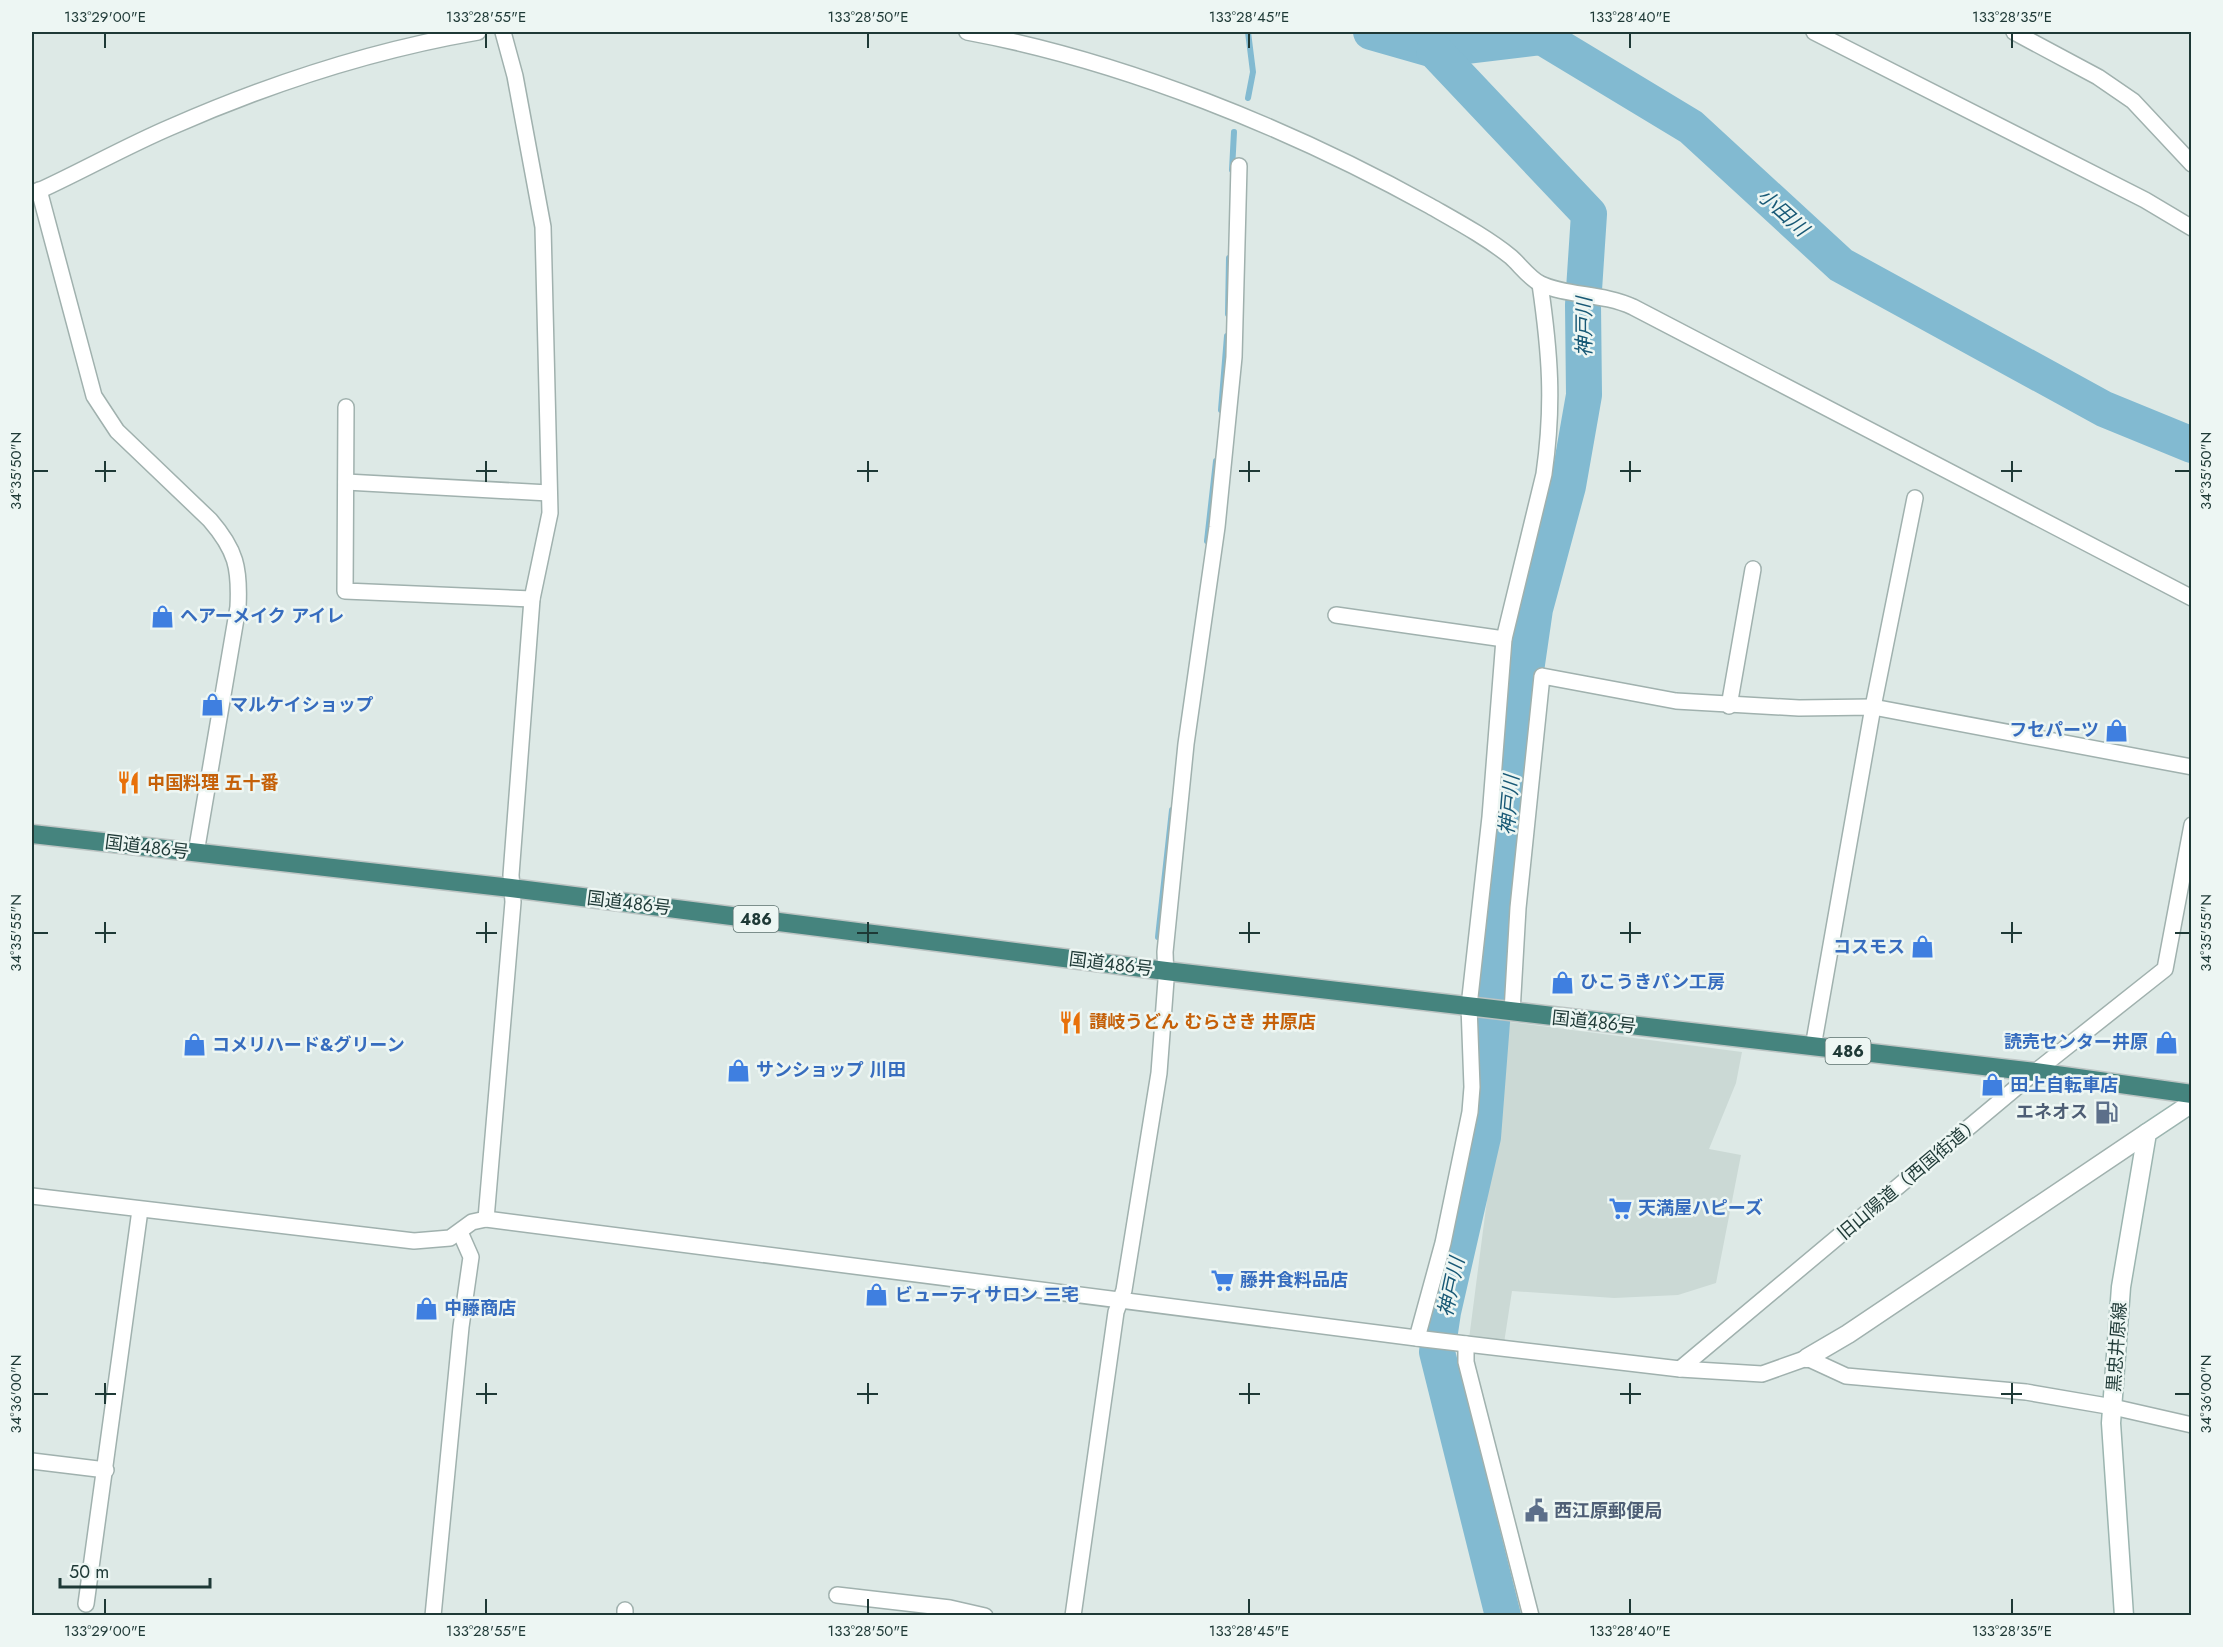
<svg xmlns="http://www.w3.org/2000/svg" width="2223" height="1647" font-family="Jost,'Noto Sans JP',sans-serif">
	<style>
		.built { fill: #cbd9d5 }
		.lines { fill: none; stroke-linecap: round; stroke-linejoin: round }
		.stream { stroke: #82bad1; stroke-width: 6 }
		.river { stroke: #82bad1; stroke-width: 36 }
		.minor-casing { stroke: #a0b1ae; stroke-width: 18 }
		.tertiary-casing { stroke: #a0b1ae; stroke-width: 21 }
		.secondary-casing { stroke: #9cb5b0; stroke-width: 21 }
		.trunk-casing { stroke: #bcc4c3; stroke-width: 21 }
		.minor { stroke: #fff; stroke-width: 15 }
		.tertiary { stroke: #fff; stroke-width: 18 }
		.secondary { stroke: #fff; stroke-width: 18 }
		.trunk { stroke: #45847e; stroke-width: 18 }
		.ticks { fill: none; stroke: #1e3936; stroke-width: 2 }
		.labels { text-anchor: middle; stroke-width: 5; stroke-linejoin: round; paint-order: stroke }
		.shield { fill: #edf6f3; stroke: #5c726f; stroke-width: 1.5 }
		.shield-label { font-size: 16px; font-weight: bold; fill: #1e3936 }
		.shop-label { font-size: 18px; font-weight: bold; fill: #366cbe; stroke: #edf6f3; text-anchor: start }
		.food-label { font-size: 18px; font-weight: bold; fill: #c56008; stroke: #edf6f3; text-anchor: start }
		.street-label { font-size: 18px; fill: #1e3936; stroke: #edf6f3 }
		.service-label { font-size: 18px; font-weight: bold; fill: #4e5e75; stroke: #edf6f3; text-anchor: end }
		.water-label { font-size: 20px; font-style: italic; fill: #185976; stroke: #edf6f3 }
		.neatline { fill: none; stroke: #1e3936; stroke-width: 2 }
		.ticks-label { font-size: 15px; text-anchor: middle; fill: #1e3936 }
	</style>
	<rect width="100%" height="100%" fill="#dde9e6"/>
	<!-- built -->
	<path class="built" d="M1510,1022L1742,1052L1736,1083L1709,1149L1741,1155L1716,1283L1678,1295L1614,1298L1512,1291L1504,1343L1469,1339Z"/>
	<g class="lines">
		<!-- stream -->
		<g class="stream">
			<path d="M1248,98L1253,72L1248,32"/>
			<path d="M1232,170L1234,132"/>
			<path d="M1228,314L1229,258"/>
			<path d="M1221,410L1227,336"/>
			<path d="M1207,541L1216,461"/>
			<path d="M1158,937L1172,810"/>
		</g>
		<!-- river -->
		<g class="river">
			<path d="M1371,32L1434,50L1542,37L1691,127L1841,265L2104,409L2192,445"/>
			<path d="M1434,50L1589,214L1583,305L1584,395L1568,486L1535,609L1512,767L1483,1137L1443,1312L1437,1352L1503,1616"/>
		</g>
		<defs>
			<g id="minor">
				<path d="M967,32C1124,61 1291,129 1430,206C1458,222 1486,237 1511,257C1520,265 1530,279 1541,284C1566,296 1603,293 1633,307L2192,598"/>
				<path d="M1814,32L2145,200L2192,228"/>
				<path d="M2014,32L2098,77L2133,101L2192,164"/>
				<path d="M39,190L94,396L117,431L210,520C236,550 240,568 238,607L196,853"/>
				<path d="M32,194C79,173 124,147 171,127C269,84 373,50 478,32"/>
				<path d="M346,407L345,591L532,599"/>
				<path d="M346,482L549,493"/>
				<path d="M1336,615L1504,639"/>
				<path d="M1729,706L1753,569"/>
				<path d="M1512,1012L1518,908L1542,676L1676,701L1799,708L1873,707L2192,767"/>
				<path d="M1813,1047L1873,707L1915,498"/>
				<path d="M32,1196L414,1241L450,1238L472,1222L486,1219L1424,1339L1680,1369L1762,1374L1807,1358L1846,1376L2026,1392L2113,1407L2192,1425"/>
				<path d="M486,1219L513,902L511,875L532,599L550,513L543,227L515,76L503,32"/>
				<path d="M1417,1338L1443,1243L1470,1112L1472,1087L1469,1006L1490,817L1504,639L1544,474C1554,404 1550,353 1540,284"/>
				<path d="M1466,1344V1362L1531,1616"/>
				<path d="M1680,1369L2035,1072L2165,969L2192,825"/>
				<path d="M32,1461L106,1470"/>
				<path d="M837,1595L950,1608L985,1616"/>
				<path d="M86,1604L140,1210"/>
				<path d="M433,1616L461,1327L471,1257L460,1232"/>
				<path d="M625,1616V1610"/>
				<path d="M1073,1616L1116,1312L1124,1290L1159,1073L1166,980L1165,952L1186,744L1217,527L1234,357L1239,166"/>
			</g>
			<path id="tertiary" d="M1807,1358L1848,1334L2147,1133"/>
			<path id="secondary" d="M2124,1616L2111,1423L2121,1287L2147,1133L2192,1103"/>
			<path id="trunk" d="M32,834L511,888L1166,971L2035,1072L2192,1094"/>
		</defs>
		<!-- minor casing -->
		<use href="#minor" class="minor-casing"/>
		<!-- tertiary casing -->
		<use href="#tertiary" class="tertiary-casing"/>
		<!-- secondary casing -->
		<use href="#secondary" class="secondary-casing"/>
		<!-- trunk casing -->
		<use href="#trunk" class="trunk-casing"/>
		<!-- minor -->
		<use href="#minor" class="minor"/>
		<!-- tertiary -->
		<use href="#tertiary" class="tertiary"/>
		<!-- secondary -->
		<use href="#secondary" class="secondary"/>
		<!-- trunk -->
		<use href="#trunk" class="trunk"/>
	</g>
	<!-- ticks -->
	<path class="ticks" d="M105,33V48M486,33V48M868,33V48M1249,33V48M1630,33V48M2012,33V48M105,461V482M486,461V482M868,461V482M1249,461V482M1630,461V482M2012,461V482M33,471H48M95,471H116M476,471H497M857,471H878M1239,471H1260M1620,471H1641M2001,471H2022M2175,471H2190M105,922V943M486,922V943M868,922V943M1249,922V943M1630,922V943M2012,922V943M33,933H48M95,933H116M476,933H497M857,933H878M1239,933H1260M1620,933H1641M2001,933H2022M2175,933H2190M105,1383V1404M486,1383V1404M868,1383V1404M1249,1383V1404M1630,1383V1404M2012,1383V1404M33,1394H48M95,1394H116M476,1394H497M857,1394H878M1239,1394H1260M1620,1394H1641M2001,1394H2022M2175,1394H2190M105,1599V1614M486,1599V1614M868,1599V1614M1249,1599V1614M1630,1599V1614M2012,1599V1614"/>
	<!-- icons -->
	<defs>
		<symbol id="shop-bare" viewBox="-9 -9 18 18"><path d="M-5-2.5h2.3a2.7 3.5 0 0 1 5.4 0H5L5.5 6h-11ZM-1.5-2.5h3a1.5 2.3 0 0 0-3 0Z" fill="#3f7fe0" stroke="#edf6f3" stroke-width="2.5" paint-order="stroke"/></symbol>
		<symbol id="restaurant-bare" viewBox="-9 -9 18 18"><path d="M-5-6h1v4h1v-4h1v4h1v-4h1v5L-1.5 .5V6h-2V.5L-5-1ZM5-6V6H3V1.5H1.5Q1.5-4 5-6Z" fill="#e8710a" stroke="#edf6f3" stroke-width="2.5" paint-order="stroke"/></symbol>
		<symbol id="fuel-bare" viewBox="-9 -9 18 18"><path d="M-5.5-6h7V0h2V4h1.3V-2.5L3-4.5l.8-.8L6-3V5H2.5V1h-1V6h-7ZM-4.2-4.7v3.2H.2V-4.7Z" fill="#5c6f8a" stroke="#edf6f3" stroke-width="2.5" paint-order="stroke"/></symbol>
		<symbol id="supermarket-bare" viewBox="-9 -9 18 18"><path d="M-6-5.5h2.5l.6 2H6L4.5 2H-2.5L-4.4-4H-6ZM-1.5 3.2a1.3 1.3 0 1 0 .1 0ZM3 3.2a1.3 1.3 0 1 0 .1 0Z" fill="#3f7fe0" stroke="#edf6f3" stroke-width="2.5" paint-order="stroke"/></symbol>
		<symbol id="civic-bare" viewBox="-9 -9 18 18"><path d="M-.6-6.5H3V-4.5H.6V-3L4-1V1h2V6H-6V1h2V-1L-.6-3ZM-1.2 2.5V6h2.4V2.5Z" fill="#5c6f8a" stroke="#edf6f3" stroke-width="2.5" paint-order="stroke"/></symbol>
	</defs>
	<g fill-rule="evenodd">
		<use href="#shop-bare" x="146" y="600" width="33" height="33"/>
		<use href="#shop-bare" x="196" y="688" width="33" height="33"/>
		<use href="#shop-bare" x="2100" y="714" width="33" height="33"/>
		<use href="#restaurant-bare" x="112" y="766" width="33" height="33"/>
		<use href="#shop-bare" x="1906" y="930" width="33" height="33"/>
		<use href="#shop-bare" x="1546" y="966" width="33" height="33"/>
		<use href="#restaurant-bare" x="1054" y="1006" width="33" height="33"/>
		<use href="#shop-bare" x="2150" y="1026" width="33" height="33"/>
		<use href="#shop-bare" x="178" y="1028" width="33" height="33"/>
		<use href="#shop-bare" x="722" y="1054" width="33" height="33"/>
		<use href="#shop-bare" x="1976" y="1068" width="33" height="33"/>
		<use href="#fuel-bare" x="2090" y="1096" width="33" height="33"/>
		<use href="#supermarket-bare" x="1604" y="1192" width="33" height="33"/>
		<use href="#supermarket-bare" x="1206" y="1264" width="33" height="33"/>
		<use href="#shop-bare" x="860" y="1278" width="33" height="33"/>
		<use href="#shop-bare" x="410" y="1292" width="33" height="33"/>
		<use href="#civic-bare" x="1520" y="1494" width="33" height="33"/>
	</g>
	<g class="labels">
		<!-- shield labels -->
		<g class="shield">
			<rect x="733.5" y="906" width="45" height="26" rx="4.5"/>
			<rect x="1825.5" y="1038" width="45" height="26" rx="4.5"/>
		</g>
		<g class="shield-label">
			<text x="756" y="925">486</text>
			<text x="1848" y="1057">486</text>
		</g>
		<!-- shop labels -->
		<g class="shop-label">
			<text x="180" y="622">ヘアーメイク アイレ</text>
			<text x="230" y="711">マルケイショップ</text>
			<text x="2099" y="736" text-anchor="end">フセパーツ</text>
			<text x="1905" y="953" text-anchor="end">コスモス</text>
			<text x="1580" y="988">ひこうきパン工房</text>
			<text x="2148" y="1048" text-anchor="end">読売センター井原</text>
			<text x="212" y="1051">コメリハード&amp;グリーン</text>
			<text x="756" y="1076">サンショップ 川田</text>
			<text x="2010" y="1091">田上自転車店</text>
			<text x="1638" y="1214">天満屋ハピーズ</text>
			<text x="1240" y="1286">藤井食料品店</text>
			<text x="895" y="1301">ビューティサロン 三宅</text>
			<text x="444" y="1314">中藤商店</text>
		</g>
		<!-- food labels -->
		<g class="food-label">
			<text x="147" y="789">中国料理 五十番</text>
			<text x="1089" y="1028">讃岐うどん むらさき 井原店</text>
		</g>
		<!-- street labels -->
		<g class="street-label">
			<text transform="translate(147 847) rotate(7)" y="6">国道486号</text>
			<text transform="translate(629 903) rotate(7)" y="6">国道486号</text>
			<text transform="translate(1111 964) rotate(7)" y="6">国道486号</text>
			<text transform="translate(1594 1022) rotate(6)" y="6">国道486号</text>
			<text transform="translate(1909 1178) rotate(-40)" y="6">旧山陽道（西国街道）</text>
			<text transform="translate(2117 1347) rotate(-86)" y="6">黒忠井原線</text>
		</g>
		<!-- service labels -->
		<g class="service-label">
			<text x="2088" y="1118">エネオス</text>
			<text x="1554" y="1517" text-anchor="start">西江原郵便局</text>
		</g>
		<!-- water labels -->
		<g class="water-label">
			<text transform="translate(1783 212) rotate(42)" y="7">小田川</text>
			<text transform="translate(1584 327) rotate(-90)" y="7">神戸川</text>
			<text transform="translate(1509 805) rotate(-85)" y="7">神戸川</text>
			<text transform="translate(1451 1287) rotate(-78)" y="7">神戸川</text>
		</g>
	</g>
	<!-- border -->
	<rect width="2223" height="1647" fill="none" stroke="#edf6f3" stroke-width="66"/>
	<!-- scale -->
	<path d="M60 1578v9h150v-9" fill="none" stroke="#1e3936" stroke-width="3"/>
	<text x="69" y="1578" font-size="18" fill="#1e3936" stroke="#edf6f3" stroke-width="4.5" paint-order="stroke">50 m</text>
	<rect x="33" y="33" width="2157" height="1581" class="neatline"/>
	<g class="ticks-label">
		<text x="105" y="22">133°29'00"E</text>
		<text x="486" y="22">133°28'55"E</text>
		<text x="868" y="22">133°28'50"E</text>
		<text x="1249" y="22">133°28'45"E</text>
		<text x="1630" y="22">133°28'40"E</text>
		<text x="2012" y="22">133°28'35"E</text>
		<text transform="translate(2206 471) rotate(-90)" y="5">34°35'50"N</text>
		<text transform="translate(16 471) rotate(-90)" y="5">34°35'50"N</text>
		<text transform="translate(2206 933) rotate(-90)" y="5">34°35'55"N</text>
		<text transform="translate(16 933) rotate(-90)" y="5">34°35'55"N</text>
		<text transform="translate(2206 1394) rotate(-90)" y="5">34°36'00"N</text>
		<text transform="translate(16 1394) rotate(-90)" y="5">34°36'00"N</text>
		<text x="105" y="1636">133°29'00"E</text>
		<text x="486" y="1636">133°28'55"E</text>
		<text x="868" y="1636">133°28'50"E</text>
		<text x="1249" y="1636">133°28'45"E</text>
		<text x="1630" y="1636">133°28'40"E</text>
		<text x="2012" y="1636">133°28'35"E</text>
	</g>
</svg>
